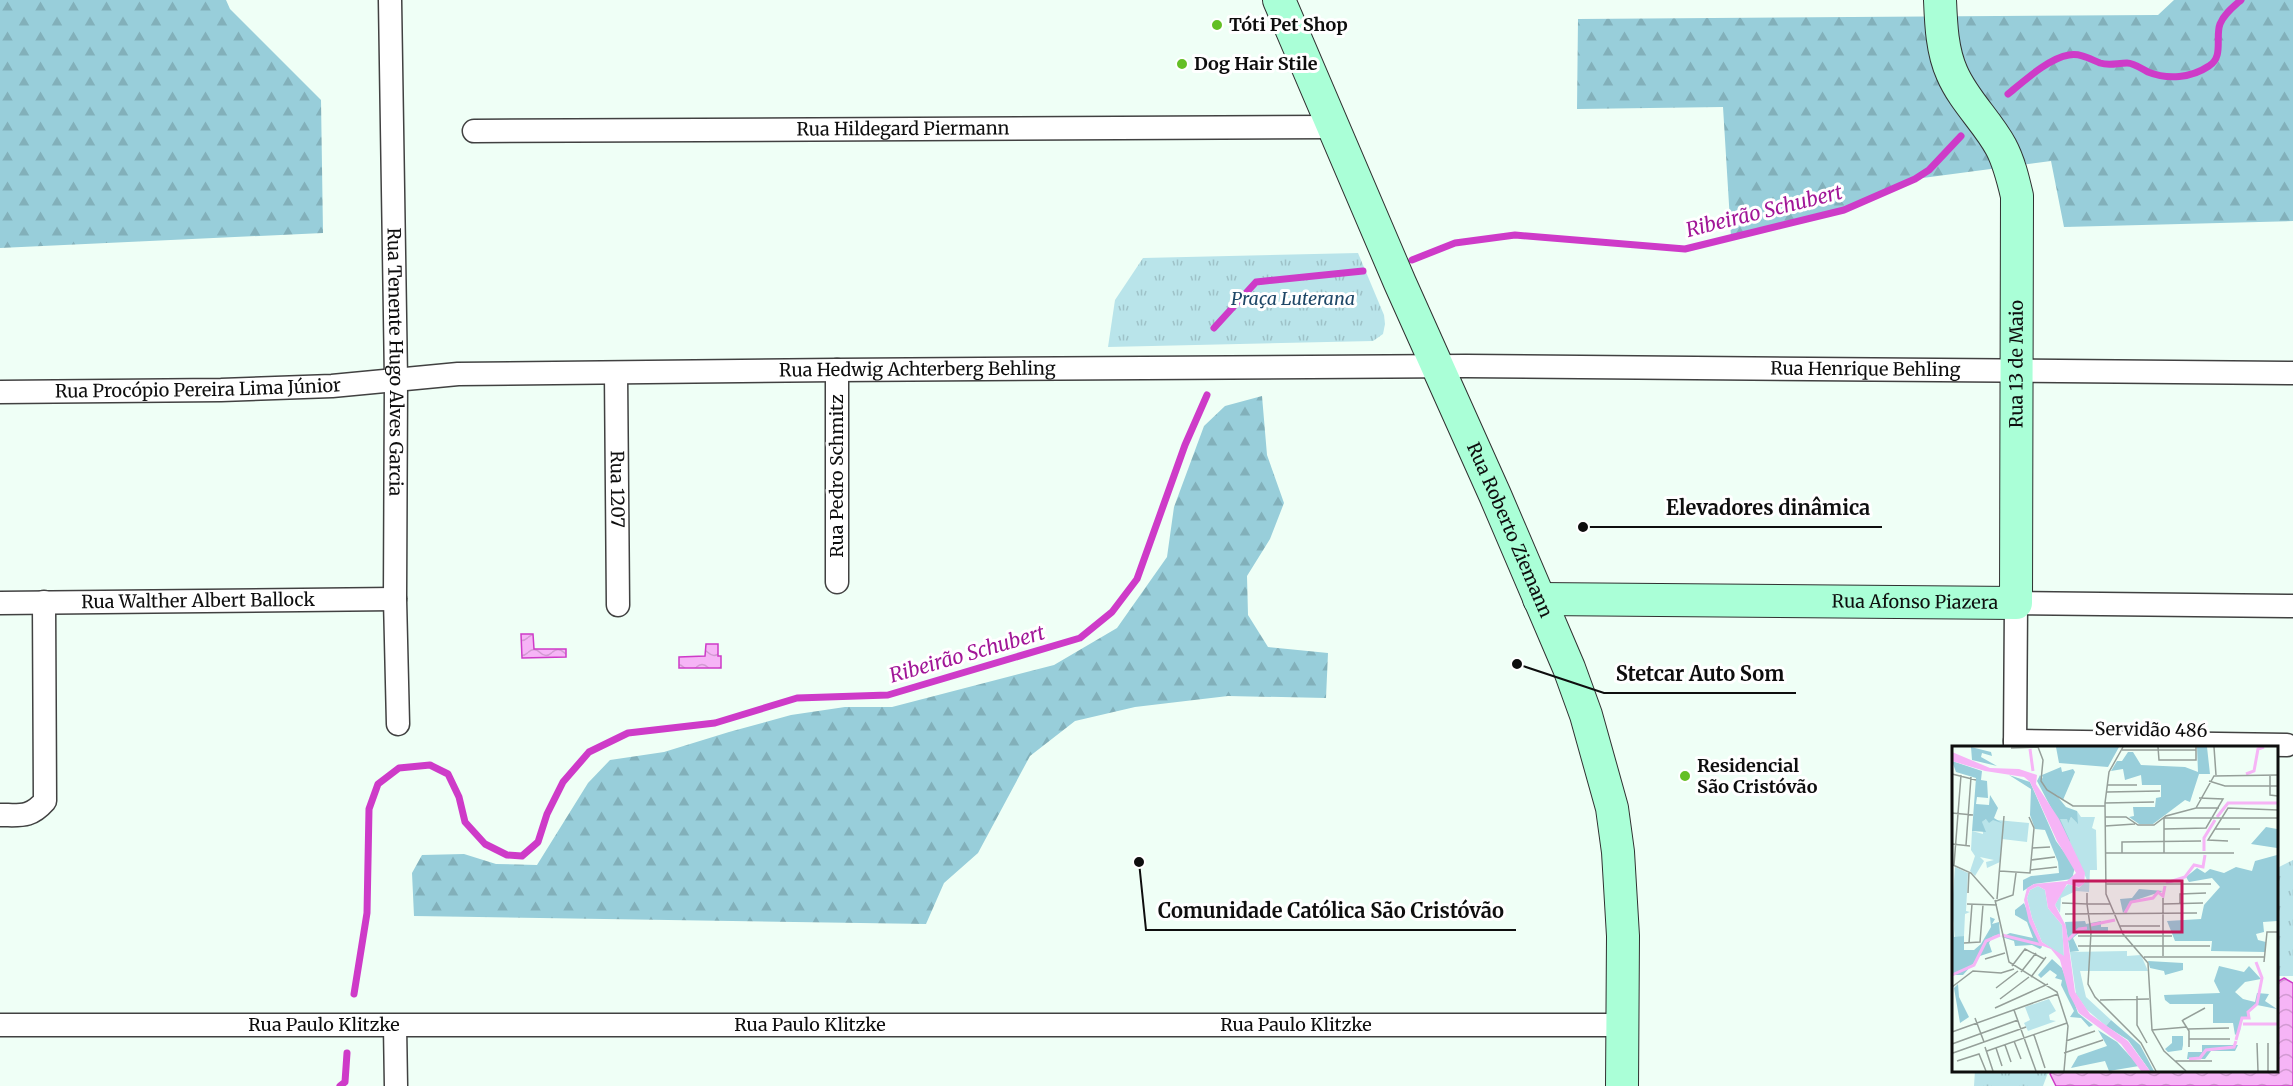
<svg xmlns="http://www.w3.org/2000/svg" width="2293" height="1086" font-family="Merriweather,serif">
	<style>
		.grass { fill: url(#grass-tufts) }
		.forest { fill: url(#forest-firs) }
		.water { fill: url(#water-waves); stroke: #ce3bc8; stroke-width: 1.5 }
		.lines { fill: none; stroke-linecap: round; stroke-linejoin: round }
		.stream { stroke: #ce3bc8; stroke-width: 7 }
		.street-casing { stroke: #414141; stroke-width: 25 }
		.secondary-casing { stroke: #303030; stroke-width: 34 }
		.street { stroke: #fff; stroke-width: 22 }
		.secondary { stroke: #aaffd7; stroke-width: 32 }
		.poi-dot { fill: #64bf25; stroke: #fff; stroke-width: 2 }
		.labels { text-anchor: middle; stroke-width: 6; stroke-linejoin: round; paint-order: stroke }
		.poi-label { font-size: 18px; font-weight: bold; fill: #0e0e0e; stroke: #fff; text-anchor: start }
		.street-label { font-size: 18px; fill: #0e0e0e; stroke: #fff }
		.park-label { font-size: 18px; font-style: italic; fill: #1e4767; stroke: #fff }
		.water-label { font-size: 20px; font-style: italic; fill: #a11697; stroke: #fff }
		.inset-river { fill: none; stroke: #f6b4f6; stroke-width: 3 }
		.inset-road { fill: none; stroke: #959f99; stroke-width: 1.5 }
		.view { fill: #c2185b; fill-opacity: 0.15; stroke: #c2185b; stroke-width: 3 }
		.inset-edge { fill: none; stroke: #0e0e0e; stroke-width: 3 }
		.leader { fill: none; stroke: #0e0e0e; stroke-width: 2 }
		.callout-dot { fill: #0e0e0e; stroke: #fff; stroke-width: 2 }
		.callout-label { font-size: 20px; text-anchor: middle; font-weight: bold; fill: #0e0e0e; stroke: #fff; stroke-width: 6; stroke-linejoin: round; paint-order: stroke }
	</style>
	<defs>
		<pattern id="grass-tufts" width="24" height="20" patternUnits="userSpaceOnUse" patternTransform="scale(1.5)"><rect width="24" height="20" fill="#b9e4ea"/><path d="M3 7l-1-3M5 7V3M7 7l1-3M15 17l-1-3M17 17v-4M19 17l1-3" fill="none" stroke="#9ec2c8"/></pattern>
		<pattern id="forest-firs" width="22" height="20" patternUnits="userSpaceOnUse" patternTransform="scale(1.5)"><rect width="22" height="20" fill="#98ceda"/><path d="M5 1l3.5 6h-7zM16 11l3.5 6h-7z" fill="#82b0ba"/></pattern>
		<pattern id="water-waves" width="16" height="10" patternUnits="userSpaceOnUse" patternTransform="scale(1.5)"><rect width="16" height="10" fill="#f6b4f6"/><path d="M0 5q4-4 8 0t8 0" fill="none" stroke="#d29ad2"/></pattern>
	</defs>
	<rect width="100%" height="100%" fill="#effff6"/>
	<!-- grass -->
	<g class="grass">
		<path d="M1358,253L1384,315L1385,324L1383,334L1373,341L1108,347L1115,300L1143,258Z"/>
		<path d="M2293,860V976H2277V868Z"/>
		<path d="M1975,1070H2049L2043,1086H1974Z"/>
	</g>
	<!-- forest -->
	<g class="forest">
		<path d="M0,0H226L230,9L321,100L323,233L0,248Z"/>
		<path d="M2174,0H2293V221L2064,227L2051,161L1915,179L1844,210L1731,237L1723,107L1577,109L1578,19L2158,15Z"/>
		<path d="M1262,396L1267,455L1284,503L1270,539L1247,576L1248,615L1268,647L1328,653L1326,698L1228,696L1135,707L1075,721L1030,756L978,853L944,883L926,924L414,916L412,873L422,855L464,854L496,864L537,865L588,783L610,760L664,752L729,732L791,715L845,707H892L1054,665L1117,628L1167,557L1174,507L1204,426L1225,406Z"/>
	</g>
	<!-- water -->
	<g class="water">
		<path d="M521,634H533L534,649H566V657L522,658Z"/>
		<path d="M706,644H718V656H721V668H679V657L705,656Z"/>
		<path d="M2284,978L2293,983V1086H2056L2050,1074L2054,1070H2276L2277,982Z"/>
	</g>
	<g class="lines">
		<!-- stream -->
		<g class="stream">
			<path d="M2008,94C2024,81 2049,58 2069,55C2081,53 2090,59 2100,63C2110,66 2117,63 2127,63C2134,63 2142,69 2148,72C2168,80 2191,78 2209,66C2224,57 2215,37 2220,24C2224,14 2233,7 2241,0"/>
			<path d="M1412,260L1455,243L1515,235L1685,249L1844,210L1915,179L1929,170L1961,136"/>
			<path d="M1214,328L1256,282L1363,271"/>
			<path d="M354,994L367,913L369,809L378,784L399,768L430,765L448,774L459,797L465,822L485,844L507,855L522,856L538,842L547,814L563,782L589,752L628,733L715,723L797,698L888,695L1080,638L1112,612L1137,579L1185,445L1207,395"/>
			<path d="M340,1086L345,1082L347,1053"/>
		</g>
		<defs>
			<g id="street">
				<path id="s1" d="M390,0L396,379L395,599L398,724"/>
				<path id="s2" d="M474,131L1332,127"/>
				<path d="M837,370V582"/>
				<path id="s3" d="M616,373L618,605"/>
				<path id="s4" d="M0,392L221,390L332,386L458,374L837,370L1466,366L2293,373"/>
				<path id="s5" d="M0,603L395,599"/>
				<path d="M2015,741L2287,745"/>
				<path d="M2015,747L2016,603L2293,606"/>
				<path d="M0,815C21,815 30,818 45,801L44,602"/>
				<path id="s6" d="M0,1025H1621"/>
				<path d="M395,1026L396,1086"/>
			</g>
			<g id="secondary">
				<path id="s7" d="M1279,0L1400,283L1495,495L1569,668L1586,715L1612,808L1618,852L1623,936L1622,1086"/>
				<path id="s8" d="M1539,599L2016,603L2017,196C2013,179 2009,162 2001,147C1987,121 1964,101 1952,73C1942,51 1941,24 1940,0"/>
			</g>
		</defs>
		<!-- street casing -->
		<use href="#street" class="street-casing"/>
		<!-- secondary casing -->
		<use href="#secondary" class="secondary-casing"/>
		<!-- street -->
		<use href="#street" class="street"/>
		<!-- secondary -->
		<use href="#secondary" class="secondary"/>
	</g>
	<!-- markers -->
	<g class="poi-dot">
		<circle cx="1217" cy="25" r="6"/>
		<circle cx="1182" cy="64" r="6"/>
		<circle cx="1685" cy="776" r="6"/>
	</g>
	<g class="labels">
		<!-- poi labels -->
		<g class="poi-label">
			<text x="1229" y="31">Tóti Pet Shop</text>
			<text x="1194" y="70">Dog Hair Stile</text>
			<text x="1697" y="772">Residencial<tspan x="1697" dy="21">São Cristóvão</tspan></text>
		</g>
		<!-- street labels -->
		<g class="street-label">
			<text dy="6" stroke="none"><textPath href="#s2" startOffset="429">Rua Hildegard Piermann</textPath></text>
			<text dy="6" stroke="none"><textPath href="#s1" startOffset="362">Rua Tenente Hugo Alves Garcia</textPath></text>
			<text dy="6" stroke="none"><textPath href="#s8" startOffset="716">Rua 13 de Maio</textPath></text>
			<text dy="6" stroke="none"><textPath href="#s4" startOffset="1866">Rua Henrique Behling</textPath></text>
			<text dy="6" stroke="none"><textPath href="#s4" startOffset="918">Rua Hedwig Achterberg Behling</textPath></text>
			<text dy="6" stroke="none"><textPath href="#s4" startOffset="198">Rua Procópio Pereira Lima Júnior</textPath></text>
			<text transform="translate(837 476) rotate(-90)" y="6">Rua Pedro Schmitz</text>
			<text dy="6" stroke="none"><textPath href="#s3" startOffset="116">Rua 1207</textPath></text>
			<text dy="6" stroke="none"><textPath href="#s7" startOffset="578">Rua Roberto Ziemann</textPath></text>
			<text dy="6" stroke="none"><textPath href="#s5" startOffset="198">Rua Walther Albert Ballock</textPath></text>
			<text dy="6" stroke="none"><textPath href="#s8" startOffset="376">Rua Afonso Piazera</textPath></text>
			<text transform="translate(2151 730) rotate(1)" y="6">Servidão 486</text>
			<text dy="6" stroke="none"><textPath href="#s6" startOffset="1296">Rua Paulo Klitzke</textPath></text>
			<text dy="6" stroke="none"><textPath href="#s6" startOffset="324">Rua Paulo Klitzke</textPath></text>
			<text dy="6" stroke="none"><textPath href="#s6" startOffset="810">Rua Paulo Klitzke</textPath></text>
		</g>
		<!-- park labels -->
		<g class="park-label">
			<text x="1293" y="305">Praça Luterana</text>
		</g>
		<!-- water labels -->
		<g class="water-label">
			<text transform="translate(1764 211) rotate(-14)" y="7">Ribeirão Schubert</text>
			<text transform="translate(967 654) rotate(-16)" y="7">Ribeirão Schubert</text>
		</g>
	</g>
	<!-- overview -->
	<g transform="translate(1952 746)">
		<rect width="326" height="326" fill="#effff6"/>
		<path d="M125,65L129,71H143L140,82L144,84L145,124H138L137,146L124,145L109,152L108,167L103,159L110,145L116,138L127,142L135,134L107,73L115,72L116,78L119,71L125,77ZM34,73L77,77L75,96L50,93L48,116L35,122L34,116L42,114L28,111L32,115L23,130L18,125L23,110L19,104L20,85L31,88L30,76ZM3,121L16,127L14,165L18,166L13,168L12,190L3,193L0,163ZM86,140L93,144L96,162L110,179L112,211L90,196L80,172L75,152L78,144ZM175,205V210L189,209L196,225H128L134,251L159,274L154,280L135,264L124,248L118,206ZM97,253L104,265L97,269L98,274L104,275L76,285L72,277L78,274L73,261Z" fill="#b9e4ea"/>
		<path d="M19,1L39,6L40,10L30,7L29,11L45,20L20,14ZM104,1H167L156,21L107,17ZM245,1H255L258,28H247L238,56L233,54L201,78H187L177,71L182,70L181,61H203L204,52L209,51V39H190L189,29L173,34L171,23L159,25L165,15H170L176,6H181L189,19L233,21L246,26ZM0,15L30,25L29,34L35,35L36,52L25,51L24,58L37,59L38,49L46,62L42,72L50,77L41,74L37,77L34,73L30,76L34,86L20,85L24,32L4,26ZM109,21L110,26L121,23L123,26L111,54L93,40L90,29ZM57,29L78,36L104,95L123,121L120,133L82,138L71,145V134L79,130L107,127L106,116L93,84L83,83L78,69L79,43ZM88,29L114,61L125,65L126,78L119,71L116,78L115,73H108L118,95L117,96L85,35ZM314,81L325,83V102L299,98ZM325,109V175L311,176L312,186L304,188L306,194L314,196L313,206L259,205L260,195H223L215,175L249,173L252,159L268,141L260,132L237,136L234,131L245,122L253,127L258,123L272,127L284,121L300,125L303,115ZM187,143L211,145L181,155L171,167L168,153L180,152ZM72,157L90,201L88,203L80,199L63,200L62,195L50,191L58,187L81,192L75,176L63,169V164ZM0,163L2,191L12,190V204H22L29,198L39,181L38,171L43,173L40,178L47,176L48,189L41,190L37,197L40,206L28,210L11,229H0ZM133,175L134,178L149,175V181H156V185H129L121,192L127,205L118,206L113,176ZM100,213L110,222L126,267L141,279L137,281L129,272L118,271L122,265L109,239L110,234L103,232L105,229L98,224L89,232L86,229ZM196,215L231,217V224L213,229L212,225L198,222ZM267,220L292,226L297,220L309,233L293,236L283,246L291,253L303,256L305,247L317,248L313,255L325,263L305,259L296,266L297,272H290L288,285L283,289L281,277H261V258H218L213,254L212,249L268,247L262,235ZM6,238L7,251L17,271L8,277L2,242ZM159,274L188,299L202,325H198L176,294L154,280ZM146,284L165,296L187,320L157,325L153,315L119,322L126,310L155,300ZM220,290H231V299L230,304L216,306L213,303L220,297ZM250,299H286L283,305H259L253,313H235L236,306H250Z" fill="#98ceda"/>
		<path d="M0,6L38,22L67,23L85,29L84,38L107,73L133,127L132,138L127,141L115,138L103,159L114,180L123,246L138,268L176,295L198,325H189L169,298L127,267L117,248L108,214L99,203L88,199L77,176L72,154L75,142L82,138L115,135L124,127L105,95L78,36L72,31L33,25L0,15ZM86,140L93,144L96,162L110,179L112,210L90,196L80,172L75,152L78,144Z" fill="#f6b4f6" fill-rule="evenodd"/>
		<path class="inset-river" d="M78,3L81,25M294,28L302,25L306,3L312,1M265,71L276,57H326M252,105V92L263,74M214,137L233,131L242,119L251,121L253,109M173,167L179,156L201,152L206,146L211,150L213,140M139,179L163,174M50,189L90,199M116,194L127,183L135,182M0,229L22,219L34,195L48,189M291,278H326M284,294L290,272H297L296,266L305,258L310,232L304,216M237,313L248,312L254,304L282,301L284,295"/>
		<path class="inset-road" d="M86,1L91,14L89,35L95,44L121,60H153M171,1L157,26L153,57L154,148L171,188L196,217L200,284L212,305L234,325M206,1L207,14H244V1M262,1L264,29M59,2L86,1M170,4H244M0,28L24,34M318,29V49L326,50M257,35L273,40H326M156,39H185M155,46L208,45M153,57L202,56M244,62L262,30L326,29M0,67L21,69M153,71H174L186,79H202L214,70L244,62H267M212,72H326M212,72V107M153,80L183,78M212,83L254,82L271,53L247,52M263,83H288M276,95L256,94L276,62L326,64M0,98L18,100M14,99L19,31M80,102L98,101M153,107H282M170,107V96L249,95M79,114L103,111M1,119L19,127L42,153M2,119L9,29M78,124L105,121M48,125L78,127L82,82L77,71M154,138H259M16,147L17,126M211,152V210M45,153L52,70M43,154L57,216L105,246L116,280L112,325M44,155L61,149L64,127M110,157L135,158V147M15,158L45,159M158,158H135L139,186L136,238L143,251L189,297L204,325M211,158L251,157M228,158V148L254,147M113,168L245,167M168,180H208M126,190H220M12,197L28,196L31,159M17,197L20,158M126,200H258M192,211H313M33,213L53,207M312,216L315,186H326M60,220L73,203L92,213M69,226L84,207M79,231L94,211M0,241L21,225L49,227L62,223M44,242L66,225M185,250V279L195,297M48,253L77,231M148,254L197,253M43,262L96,238M62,264L84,325M23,272L32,296M230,274L237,285V301M231,274L253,262M236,283L277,282M200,284L235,281M0,286L106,248M82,289L93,322M237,293H278M62,295L69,313M114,295L143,285M305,297L306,325M316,297V325M0,298L66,274M53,299L59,316M33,301L41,325M44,302L50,320M35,305L115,277M1,307L74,281M112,307L151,294M5,315L27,308L34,325M223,315H260"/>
		<path class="view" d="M122,135H230V186H122Z"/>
		<rect width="326" height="326" class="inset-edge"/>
	</g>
	<!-- callouts -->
	<path class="leader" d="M1583 527L1654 527H1882M1517 664L1604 693H1796M1139 862L1146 930H1516"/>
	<g class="callout-dot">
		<circle cx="1583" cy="527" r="6"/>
		<circle cx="1517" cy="664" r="6"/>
		<circle cx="1139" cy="862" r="6"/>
	</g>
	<g class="callout-label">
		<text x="1768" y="515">Elevadores dinâmica</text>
		<text x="1700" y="681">Stetcar Auto Som</text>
		<text x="1331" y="918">Comunidade Católica São Cristóvão</text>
	</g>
</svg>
